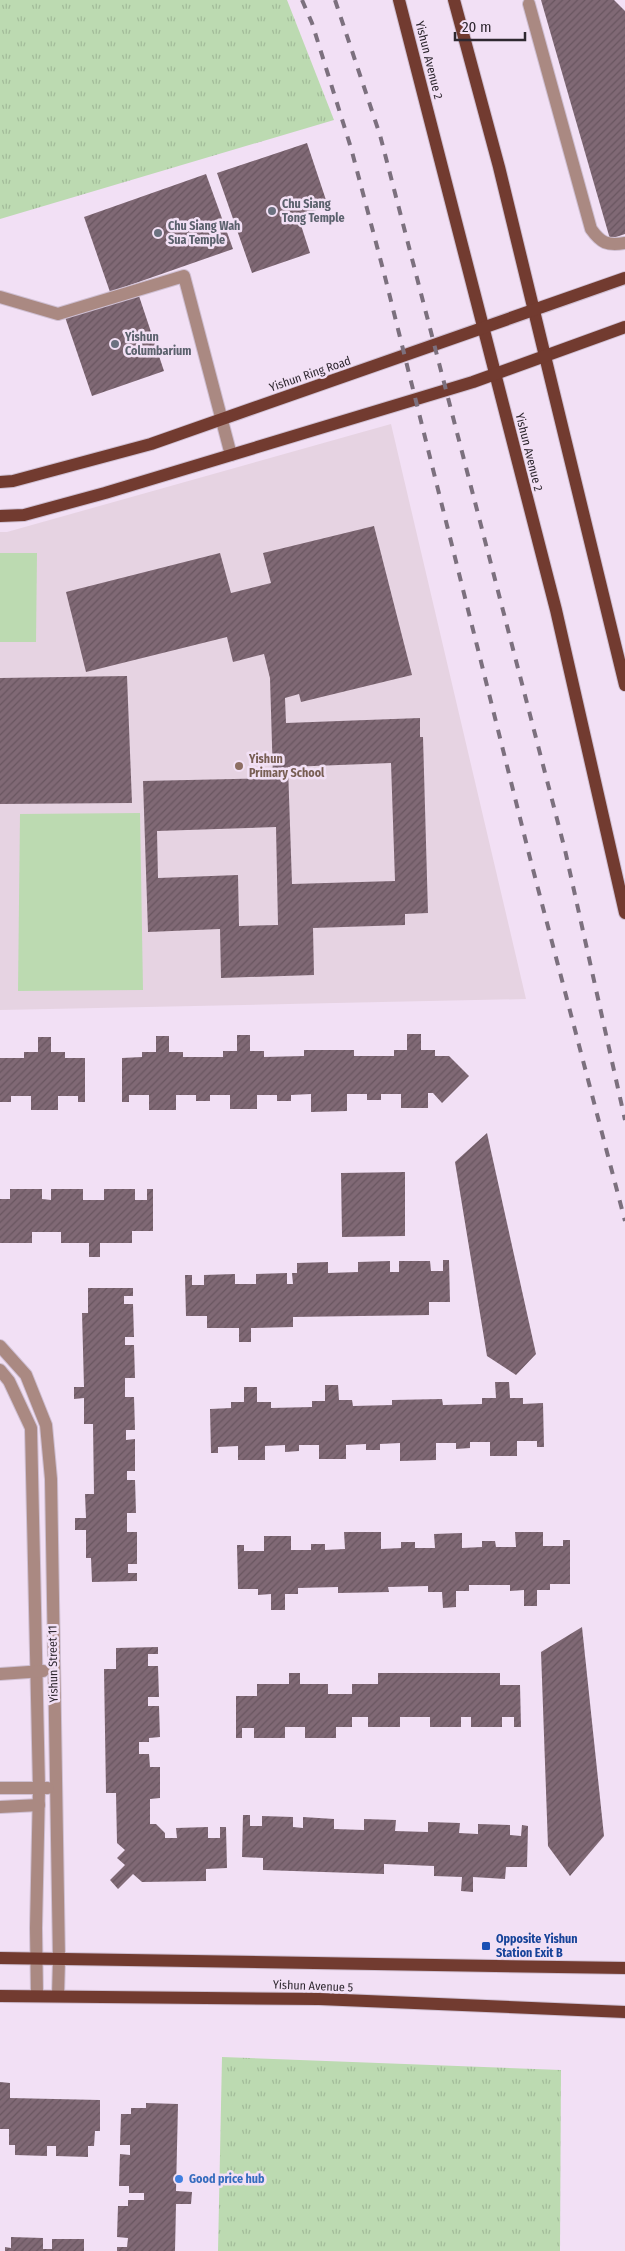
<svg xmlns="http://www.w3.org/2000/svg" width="625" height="2251" font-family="'Fira Sans Condensed',sans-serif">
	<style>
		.education { fill: #e6d3e2 }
		.grass { fill: url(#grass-tufts) }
		.park { fill: #bcdab1 }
		.building { fill: url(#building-hatch); fill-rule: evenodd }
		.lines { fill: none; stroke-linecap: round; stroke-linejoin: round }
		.minor-casing { stroke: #cfbfd2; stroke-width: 14 }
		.major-casing { stroke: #cfbfd2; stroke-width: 14 }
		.minor { stroke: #aa8982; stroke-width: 12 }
		.major { stroke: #723b30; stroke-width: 12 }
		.rail { stroke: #7c707e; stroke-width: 4; stroke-dasharray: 9 9; stroke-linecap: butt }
		.worship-dot { fill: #6b7280; stroke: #f2e0f5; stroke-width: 2 }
		.education-dot { fill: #8d6e63; stroke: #f2e0f5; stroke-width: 2 }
		.transit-dot { fill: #1a4fb4; stroke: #f2e0f5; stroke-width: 2 }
		.shop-dot { fill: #3f7fe0; stroke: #f2e0f5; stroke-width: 2 }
		.labels { text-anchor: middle; stroke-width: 5; stroke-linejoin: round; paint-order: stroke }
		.street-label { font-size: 12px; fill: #2f2830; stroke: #f2e0f5 }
		.worship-label { font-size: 12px; font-weight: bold; fill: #5b616d; stroke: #f2e0f5; text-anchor: start }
		.education-label { font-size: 12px; font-weight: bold; fill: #785e54; stroke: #f2e0f5; text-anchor: start }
		.transit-label { font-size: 12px; font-weight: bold; fill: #164399; stroke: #f2e0f5; text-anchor: start }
		.shop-label { font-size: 12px; font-weight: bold; fill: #366cbe; stroke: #f2e0f5; text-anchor: start }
	</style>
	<defs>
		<pattern id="grass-tufts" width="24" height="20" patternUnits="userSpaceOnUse" patternTransform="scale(1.25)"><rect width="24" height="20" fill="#bcdab1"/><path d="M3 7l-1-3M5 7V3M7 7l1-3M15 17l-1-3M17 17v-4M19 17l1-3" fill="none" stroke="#a2bb99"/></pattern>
		<pattern id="building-hatch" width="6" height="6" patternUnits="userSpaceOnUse" patternTransform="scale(1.25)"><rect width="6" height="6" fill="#806975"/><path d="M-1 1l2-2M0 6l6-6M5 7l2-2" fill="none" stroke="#695660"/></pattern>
	</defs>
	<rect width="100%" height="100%" fill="#f2e0f5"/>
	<!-- education -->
	<path class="education" d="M391,424L526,999L0,1010V532H7Z"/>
	<!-- grass -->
	<g class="grass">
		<path d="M0,0H287L334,120L0,219Z"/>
		<path d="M222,2057L561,2070L560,2251H218Z"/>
	</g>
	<!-- park -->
	<g class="park">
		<path d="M0,553H37L36,642H0Z"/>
		<path d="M140,813L143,990L18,991L20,814Z"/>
	</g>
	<!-- building -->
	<g class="building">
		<path d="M541,0H614L625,11V234L610,239Z"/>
		<path d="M307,143L328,206L298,216L310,253L252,273L217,173Z"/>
		<path d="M206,174L233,249L110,292L84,217Z"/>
		<path d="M138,293L164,371L92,396L65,317Z"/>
		<path d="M374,526L412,675L301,702L299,694L285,698L286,723L420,718V737H423L428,913L405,914V925L313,928L314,975L221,978L220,929L148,932L143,781L273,778L270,678L264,654L233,662L227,637L86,672L66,592L220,553L231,593L271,583L263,553ZM391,763L395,881L292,884L288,767ZM276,827L278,925L239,926L238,875L158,878L157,831Z"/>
		<path d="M127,676L132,803L0,804V678Z"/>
		<path d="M407,1034H421V1050H435V1056H449L469,1076L442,1103L433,1093H428V1108H401V1094H381V1100H367V1094H347V1111L311,1112V1094L291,1095V1101H277V1095H257V1109H230V1095H210V1101H196V1095H176V1110H149V1095H129V1102H122V1058L142,1057V1052H156V1036H169V1052H183V1057H223V1051H237V1035H250V1051H264V1057L304,1056V1050H354V1056H394V1050H407Z"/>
		<path d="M38,1037H51V1052H65V1058H85V1102H78V1096H58V1110H31V1096H11V1102H0V1058H24V1052H38Z"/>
		<path d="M487,1133L536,1354L516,1375L487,1356L455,1162Z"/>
		<path d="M405,1172V1236L342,1237L341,1173Z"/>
		<path d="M10,1189H42V1199L51,1200V1189H83V1200H104V1189H135V1200H147V1189H153V1231H132V1243H100V1257H89V1243H61V1232H32V1243H0V1199H10Z"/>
		<path d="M443,1260H449L450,1302H429V1315L293,1317V1327L251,1328V1342H239V1328H207V1316H186L185,1275H192V1285H204V1275L235,1274V1284H256V1274L287,1273V1284H293L292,1273H297V1263L328,1262V1273L358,1272V1262L390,1261V1272H399V1261H430L431,1271H443Z"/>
		<path d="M88,1288H133V1296H124V1304H133L134,1337H125V1345H134L135,1378H125V1397H134L135,1430H126V1440L135,1439V1471H127V1480H135L136,1513H127V1532H137V1564H128V1573H137V1581L92,1582L91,1558H86V1530H75V1518H86L85,1494H94L93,1424H84V1398L74,1399V1387H84L82,1313H88Z"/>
		<path d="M495,1382H509L510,1398H523V1404L543,1403L544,1447H537V1441H517V1456H490V1442H470V1448L456,1449V1443H436V1460L400,1461V1443L380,1444V1450H366V1444L346,1445V1459H319V1445H299V1451L285,1452V1445L265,1446V1460H238V1446L218,1447V1453H211L210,1409L231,1408V1402H244V1387H257V1402H271V1408L312,1407V1401H325V1385H338L339,1400H352L353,1406L392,1405V1400L442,1399L443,1405L482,1404V1398H496Z"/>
		<path d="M344,1532H381V1549L401,1548V1542H415V1548H435L434,1534L462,1533V1548L482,1547V1541H495L496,1547H516L515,1532H543V1546H563V1540H570V1584H550V1590H537V1606H524V1590L510,1591V1585H469V1591H456V1607L443,1608L442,1592H428V1586L388,1587L389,1592L338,1593V1587L298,1588V1594H285V1610H271V1594L258,1595V1589H238L237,1545H244V1551H264V1536H291V1550H311V1544H325V1550L345,1549Z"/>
		<path d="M582,1627L604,1836L570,1876L548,1846L541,1652Z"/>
		<path d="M158,1647V1654H148V1666H158L159,1697H148V1706H159L160,1737L149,1738V1742H139V1754H149L150,1767H160V1798L150,1799V1824H156L165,1833V1838H177L176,1828L208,1827V1838H220V1827H226L227,1868L206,1869V1881L142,1882L133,1874L118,1889L110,1880L125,1865L117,1858L125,1850L117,1843L116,1793H106L104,1669H116V1648Z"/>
		<path d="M289,1673H300V1684H328V1694H352V1684H378V1673H500V1685H520L521,1727H514V1717H502V1727H471V1717H461V1727H430V1717H400V1727H368V1717H352V1727H336V1738H305V1727H285V1738H254V1728H242V1738H236V1696H257V1684H289Z"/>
		<path d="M243,1815H250V1826H262V1816L293,1817V1827L303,1828V1817L334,1819V1829L364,1830V1819L396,1820L395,1831L428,1832V1822L460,1823L459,1833L478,1834V1824L510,1825V1835L521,1836L522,1825L528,1826L527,1867H506L505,1879L473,1877V1892L461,1891L462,1877L434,1876V1866L384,1864V1874L263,1870V1858L242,1857Z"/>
		<path d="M0,2082L10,2083V2098L100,2100V2131H95L94,2146H88V2157L56,2156V2146H47V2156L15,2155V2145H9V2129H0Z"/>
		<path d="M146,2103L178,2104L176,2191L192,2192L191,2204H176L175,2251H117V2247H127L128,2238L117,2237L118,2206H128V2200H144V2193H129V2186H119L120,2154L130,2155V2145H120L121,2114H131V2108H146Z"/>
		<path d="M11,2237L43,2238V2249H52V2239H84V2251H5V2247L11,2248Z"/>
	</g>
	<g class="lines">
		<defs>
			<g id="minor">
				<path d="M529,4L591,229C601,243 607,246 625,243"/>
				<path d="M0,297L58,314L184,276L231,455"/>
				<path d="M0,1346L26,1375L46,1425L51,1479L59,1959L58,1996"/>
				<path d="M0,1370L9,1381L31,1428L39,1788L36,1928L37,1996"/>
				<path d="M0,1674L43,1671"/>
				<path d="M0,1788H48"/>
				<path d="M0,1807L39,1805"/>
			</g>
			<g id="major">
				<path d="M399,0L556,610L625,913"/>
				<path d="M454,0L499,167L625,685"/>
				<path d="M0,482L13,481L151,444L625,278"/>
				<path d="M0,516L24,515L105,493L473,382L625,327"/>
				<path d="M0,1958L625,1968"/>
				<path d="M0,1996L319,1999L625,2012"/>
			</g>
		</defs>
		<!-- minor casing -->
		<use href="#minor" class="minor-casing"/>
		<!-- major casing -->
		<use href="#major" class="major-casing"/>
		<!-- minor -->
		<use href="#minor" class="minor"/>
		<!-- major -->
		<use href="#major" class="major"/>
		<!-- rail -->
		<g class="rail">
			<path d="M302,0L312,23L351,148L384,273L530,858L625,1221"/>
			<path d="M335,0L380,135L565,850L625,1120"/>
		</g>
	</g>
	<!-- markers -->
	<g class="worship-dot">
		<circle cx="272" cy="211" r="5"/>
		<circle cx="158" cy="233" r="5"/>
		<circle cx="115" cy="344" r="5"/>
	</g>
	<circle class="education-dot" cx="239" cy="766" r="5"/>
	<rect class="transit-dot" x="481" y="1941" width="10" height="10" rx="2.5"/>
	<circle class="shop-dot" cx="179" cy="2179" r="5"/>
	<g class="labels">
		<!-- street labels -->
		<g class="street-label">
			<text transform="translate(429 60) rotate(76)" y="4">Yishun Avenue 2</text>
			<text transform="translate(310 374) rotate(-19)" y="4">Yishun Ring Road</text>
			<text transform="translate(529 452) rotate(76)" y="4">Yishun Avenue 2</text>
			<text transform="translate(53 1664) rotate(-91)" y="4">Yishun Street 11</text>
			<text transform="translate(313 1986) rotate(2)" y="4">Yishun Avenue 5</text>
		</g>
		<!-- worship labels -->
		<g class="worship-label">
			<text x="282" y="208">Chu Siang<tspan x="282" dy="14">Tong Temple</tspan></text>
			<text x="168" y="230">Chu Siang Wah<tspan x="168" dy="14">Sua Temple</tspan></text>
			<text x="125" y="341">Yishun<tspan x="125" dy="14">Columbarium</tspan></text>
		</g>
		<!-- education labels -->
		<g class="education-label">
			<text x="249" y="763">Yishun<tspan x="249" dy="14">Primary School</tspan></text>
		</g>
		<!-- transit labels -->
		<g class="transit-label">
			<text x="496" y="1943">Opposite Yishun<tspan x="496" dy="14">Station Exit B</tspan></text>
		</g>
		<!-- shop labels -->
		<g class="shop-label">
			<text x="189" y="2183">Good price hub</text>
		</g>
	</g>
	<!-- scale -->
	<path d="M455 32v8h70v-8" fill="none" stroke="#2f2830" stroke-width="2.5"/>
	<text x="462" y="32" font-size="15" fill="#2f2830" stroke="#f2e0f5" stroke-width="4" paint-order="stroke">20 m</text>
</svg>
